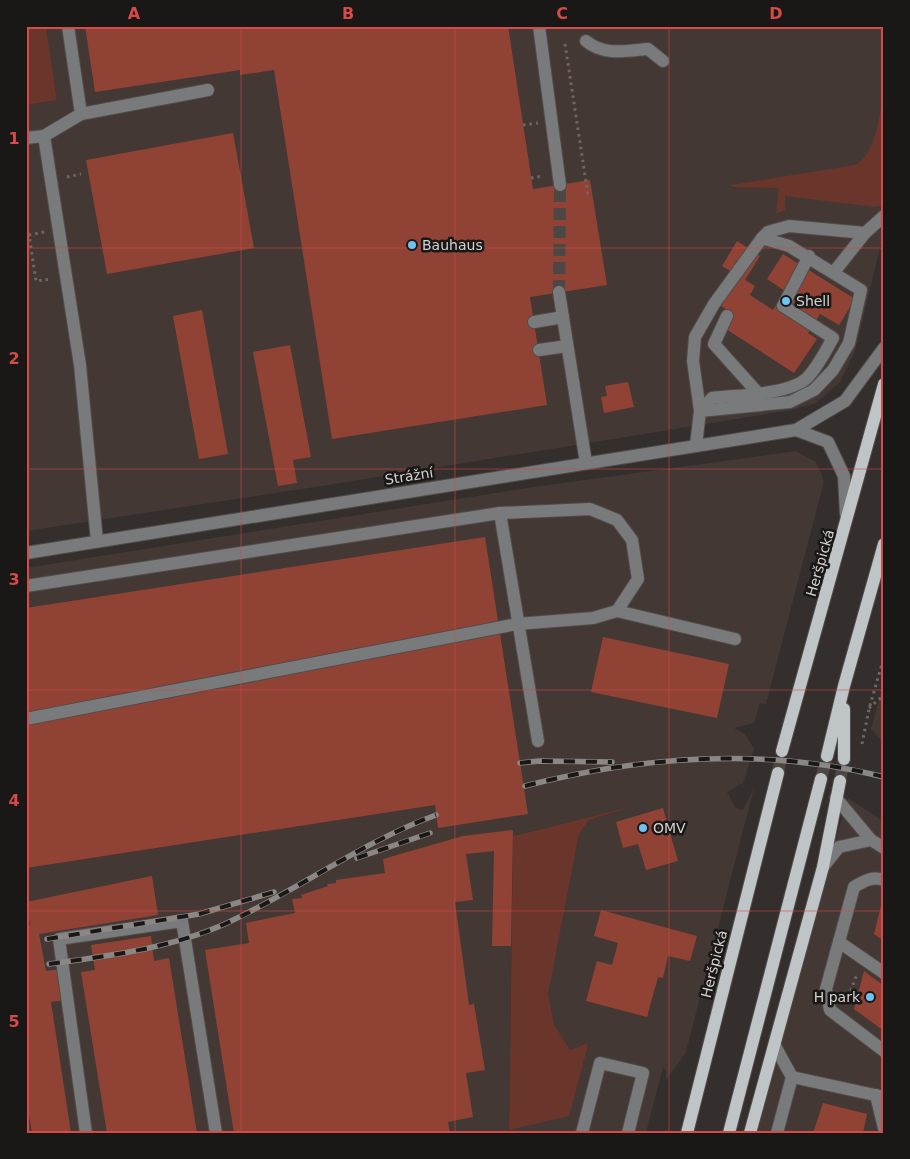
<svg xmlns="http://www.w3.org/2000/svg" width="910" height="1159" font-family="'DejaVu Sans',sans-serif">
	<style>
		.built { fill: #443835; fill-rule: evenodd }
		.green { fill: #6a352a }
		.building { fill: #904334 }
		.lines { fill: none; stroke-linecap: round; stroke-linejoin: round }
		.minor-tunnel { stroke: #4c4745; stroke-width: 12; stroke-dasharray: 12 6; stroke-linecap: butt }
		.major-tunnel { stroke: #4c4745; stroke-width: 12; stroke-dasharray: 12 6; stroke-linecap: butt }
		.minor-casing { stroke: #514c4a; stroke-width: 14 }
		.major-casing { stroke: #514c4a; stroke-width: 14 }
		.path { stroke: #6c6866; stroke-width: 3; stroke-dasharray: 2.5 4; stroke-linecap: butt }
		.minor { stroke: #787a7c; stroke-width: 12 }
		.major { stroke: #bfc4c7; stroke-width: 12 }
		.rail-casing { stroke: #8b8785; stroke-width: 5.5 }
		.rail { stroke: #1a1717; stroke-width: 4; stroke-dasharray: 11; stroke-linecap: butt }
		.grid { fill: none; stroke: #d64a4a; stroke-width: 1; stroke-opacity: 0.55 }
		.poi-dot { fill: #6ec2f3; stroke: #1a1717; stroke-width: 2 }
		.labels { text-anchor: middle; stroke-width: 5; stroke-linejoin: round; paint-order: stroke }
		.poi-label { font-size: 14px; fill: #d5d1d0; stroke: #1a1717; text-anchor: start }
		.street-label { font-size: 14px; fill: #d5d1d0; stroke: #1a1717 }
		.neatline { fill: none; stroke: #d64a4a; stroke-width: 2 }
		.grid-label { font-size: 16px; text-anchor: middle; font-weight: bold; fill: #d64a4a }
	</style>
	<rect width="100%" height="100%" fill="#342f2d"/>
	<!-- built -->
	<g class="built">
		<path d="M46,26H884V231L855,351L840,382L816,403L792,410L328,485L26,531V105L57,100Z"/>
		<path d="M796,451L816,462L824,481L766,704L760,703L754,723L734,728L745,734L754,749L743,783L727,792L736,808L743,810L754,788L686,1052L666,1080V1070L663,1067L646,1133H26V568L527,488ZM624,809L589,820L579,834L552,966L548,994L554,1024L570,1050L585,1044L509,1130L513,836Z"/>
		<path d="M884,682V743L871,729Z"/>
		<path d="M848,798L884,822V1133H746Z"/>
	</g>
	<!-- green -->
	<g class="green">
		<path d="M26,26H46L57,100L26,105Z"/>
		<path d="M884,94L883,205L875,207L785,196V210L776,214L779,188L732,187L731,185L855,165C877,153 878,116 884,94Z"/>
		<path d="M634,806L589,820L579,834L548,994L554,1024L570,1050L585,1044L588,1045L569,1116L509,1130L513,836Z"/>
	</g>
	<!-- building -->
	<g class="building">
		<path d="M85,26H508L533,189L590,180L607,285L530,297L547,405L332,439L274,70L240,75V70L95,92Z"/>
		<path d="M233,133L254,248L107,274L86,160Z"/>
		<path d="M737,241L760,256L745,280L755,286L750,295L773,310L785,291L767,279L783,254L855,299L839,325L820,314L808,333L817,339L794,373L726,329L734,315L721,306L740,277L722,266Z"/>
		<path d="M202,310L228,454L199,459L173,316Z"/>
		<path d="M290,345L311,457L293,460L297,483L278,486L253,352Z"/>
		<path d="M628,382L634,407L604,413L601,397L607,396L605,386Z"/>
		<path d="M485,537L528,814L438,828L435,805L26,868V608Z"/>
		<path d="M603,637L729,664L717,718L591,692Z"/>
		<path d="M663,808L678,861L646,870L638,844L623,848L616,822Z"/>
		<path d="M513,830L511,946H492L494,851L466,854L473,900L455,902L469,1005L474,1004L485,1070L466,1073L473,1117L448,1122L450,1133H234L205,950L249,943L246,923L295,913L292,899L302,898L301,895L328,886L327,884L336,883V880L385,873L383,859L463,836Z"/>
		<path d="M152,876L158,915L39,934L46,971L61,969L66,1000L51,1002L71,1133H32L26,1097V926L30,925L26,902Z"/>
		<path d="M883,898H884V941L874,934Z"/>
		<path d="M601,910L697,936L690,961L668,956L663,978L658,977L647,1017L586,1001L597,961L612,965L618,943L594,936Z"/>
		<path d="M151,936L154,961L169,958L197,1133H107L81,972L95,970L91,945Z"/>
		<path d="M864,971L884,986V1031L854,1009Z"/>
		<path d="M823,1103L867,1114L863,1133H813Z"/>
	</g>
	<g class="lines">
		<!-- minor-tunnel -->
		<path class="minor-tunnel" d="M559,292L560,185"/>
		<!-- major-tunnel -->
		<g class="major-tunnel">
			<path d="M778,773L782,751"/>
			<path d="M821,779L827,756"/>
			<path d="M840,781L844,759"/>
		</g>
		<defs>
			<g id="minor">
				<path d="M68,26L81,114L44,136L80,365L97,541"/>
				<path d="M539,26L560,185"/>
				<path d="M586,41C604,56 626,51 648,49L663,61"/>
				<path d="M81,114L208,90"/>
				<path d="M26,138L44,136"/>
				<path d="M762,238L789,246L861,290L849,343L833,370L814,390L790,402L700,411L693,361L695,337L714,304Z"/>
				<path d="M762,238L768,232L789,226L865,233L884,216"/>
				<path d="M834,272L865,233"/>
				<path d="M559,292L586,463"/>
				<path d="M727,316L714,344L757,392"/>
				<path d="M534,322L563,317"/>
				<path d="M539,350L567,346"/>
				<path d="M696,445L700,411L712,398C737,395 789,395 807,378C818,367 825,352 833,338L783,306L809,256"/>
				<path d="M500,513L538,741"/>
				<path d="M846,514L844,476L828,442L796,430L845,401L884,348"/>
				<path d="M26,553L796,430"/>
				<path d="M26,586L500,513L590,509L617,520L632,540L638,579L617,611L593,618L517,624L26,719"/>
				<path d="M617,611L735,639"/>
				<path d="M836,798L871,840L884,848"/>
				<path d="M823,867L839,847L871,840"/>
				<path d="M884,880C872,876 864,881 854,887L826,989L830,1010L884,1051"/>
				<path d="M839,942L884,973"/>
				<path d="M775,1046L792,1077L777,1133"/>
				<path d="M792,1077L884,1097"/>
				<path d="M876,1095L884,1128"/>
				<path d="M86,1133L59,939L182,921L216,1133"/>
				<path d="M582,1133L600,1063L643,1073L628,1133"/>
			</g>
			<g id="major">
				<path d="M844,709V759"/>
				<path d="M782,751L884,384"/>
				<path d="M827,756L844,686L884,544"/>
				<path d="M687,1133L778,773"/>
				<path d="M729,1133L821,779"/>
				<path d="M750,1133L823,867L840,781"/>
			</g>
		</defs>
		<!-- minor casing -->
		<use href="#minor" class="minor-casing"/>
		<!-- major casing -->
		<use href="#major" class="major-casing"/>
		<!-- path -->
		<g class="path">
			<path d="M565,44L588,195"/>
			<path d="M523,125L538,123"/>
			<path d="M67,177L81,174"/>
			<path d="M531,178L543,176"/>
			<path d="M44,232L29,235L36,281L51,279"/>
			<path d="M869,708L884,695"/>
			<path d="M862,744L869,709L884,657"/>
			<path d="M846,1003L857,974"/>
		</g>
		<!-- minor -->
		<use href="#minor" class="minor"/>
		<!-- major -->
		<use href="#major" class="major"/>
		<defs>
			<g id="rail">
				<path d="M520,763L539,761L612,762"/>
				<path d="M525,786C641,756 766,747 884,777"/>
				<path d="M357,858L430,833"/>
				<path d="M47,939L199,914L274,892"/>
				<path d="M49,964C109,956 172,948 227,923C298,890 362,842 436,815"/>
			</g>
		</defs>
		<!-- rail casing -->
		<use href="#rail" class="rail-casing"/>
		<!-- rail -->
		<use href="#rail" class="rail"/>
	</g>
	<!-- grid -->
	<path class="grid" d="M241,26V1133M455,26V1133M669,26V1133M26,248H884M26,469H884M26,690H884M26,911H884"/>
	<!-- markers -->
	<g class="poi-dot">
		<circle cx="412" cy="245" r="5"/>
		<circle cx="786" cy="301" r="5"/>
		<circle cx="643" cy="828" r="5"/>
		<circle cx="870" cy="997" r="5"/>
	</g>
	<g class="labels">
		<!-- poi labels -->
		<g class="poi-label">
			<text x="422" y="250">Bauhaus</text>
			<text x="796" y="306">Shell</text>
			<text x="653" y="833">OMV</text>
			<text x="860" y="1002" text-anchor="end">H park</text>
		</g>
		<!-- street labels -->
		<g class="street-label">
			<text transform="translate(409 476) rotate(-9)" y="5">Strážní</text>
			<text transform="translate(820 563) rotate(-74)" y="5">Heršpická</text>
			<text transform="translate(714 964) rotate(-76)" y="5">Heršpická</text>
		</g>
	</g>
	<!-- border -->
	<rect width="910" height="1159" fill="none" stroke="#1a1717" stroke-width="55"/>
	<rect x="28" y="28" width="854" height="1104" class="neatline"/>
	<g class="grid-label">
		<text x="134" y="19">A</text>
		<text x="348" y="19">B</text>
		<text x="562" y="19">C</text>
		<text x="776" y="19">D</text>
		<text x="14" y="144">1</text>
		<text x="14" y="364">2</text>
		<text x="14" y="585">3</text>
		<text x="14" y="806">4</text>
		<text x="14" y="1027">5</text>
	</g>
</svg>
